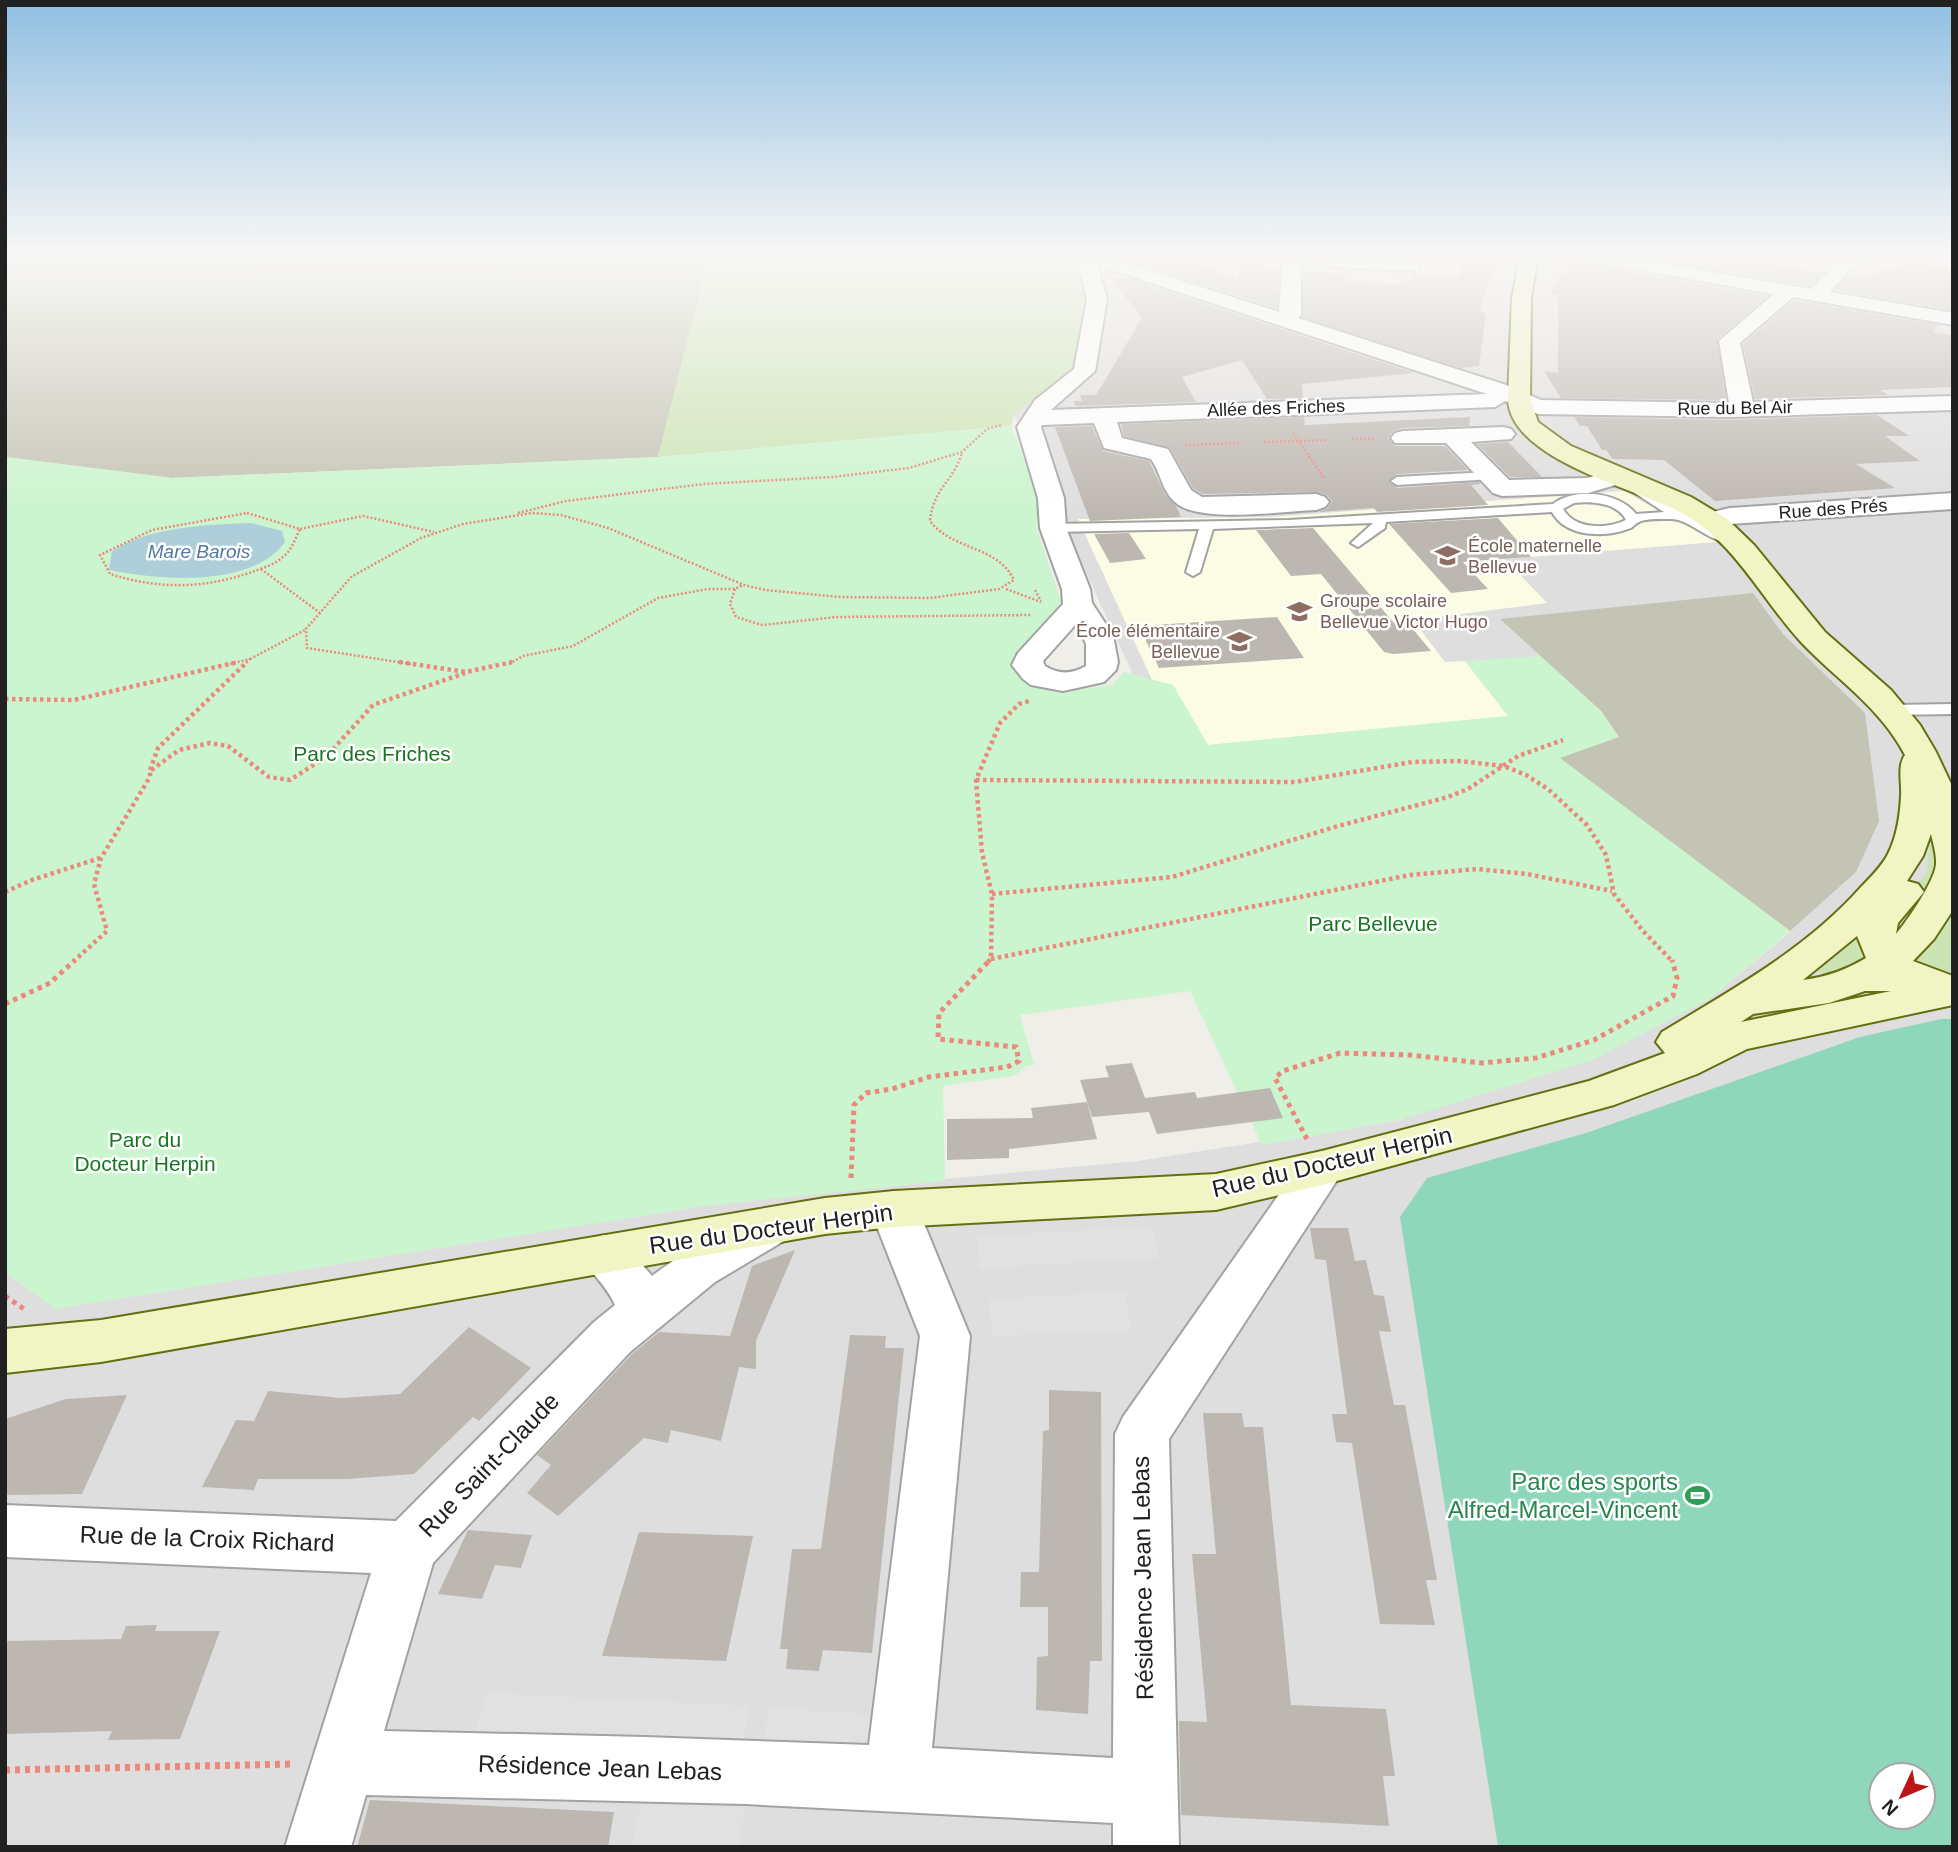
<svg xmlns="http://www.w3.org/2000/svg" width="1958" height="1852" font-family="Arial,sans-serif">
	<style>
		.residential { fill: #dfdede; fill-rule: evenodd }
		.education { fill: #fcfce5 }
		.construction { fill: #c4c4b4 }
		.grass { fill: #cce4b4 }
		.cemetery { fill: #acc7b0 }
		.park { fill: #cbf5ce }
		.pitch { fill: #8fd7bb; fill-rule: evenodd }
		.parking { fill: #e1e1e1 }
		.water { fill: #aecfd9 }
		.building { fill: #bdb7b1 }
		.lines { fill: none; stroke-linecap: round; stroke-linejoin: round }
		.lane-casing { stroke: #a2a2a2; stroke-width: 4 }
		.street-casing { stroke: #a2a2a2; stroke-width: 4 }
		.secondary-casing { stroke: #646f11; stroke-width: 4 }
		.path-far3 { stroke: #ec897d; stroke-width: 2.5; stroke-dasharray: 2 2; stroke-linecap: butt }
		.path-far2 { stroke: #ec897d; stroke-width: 4.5; stroke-dasharray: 3.5 3.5; stroke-linecap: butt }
		.path-far1 { stroke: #ec897d; stroke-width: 5; stroke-dasharray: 4.5 4.5; stroke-linecap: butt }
		.path { stroke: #ec897d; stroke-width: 7; stroke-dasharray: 5 5; stroke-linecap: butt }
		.lane { fill: #fff; fill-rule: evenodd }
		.street { fill: #fff; fill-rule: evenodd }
		.secondary { fill: #f1f4c3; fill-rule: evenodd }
		.labels { text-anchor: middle; stroke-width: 5; stroke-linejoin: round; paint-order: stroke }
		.far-street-label { font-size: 18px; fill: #212121; stroke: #fff }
		.far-education-label { font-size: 18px; fill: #785e54; stroke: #fff; text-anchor: start }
		.far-water-label { font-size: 19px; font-style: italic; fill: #5379a0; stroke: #fff }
		.park-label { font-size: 21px; fill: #177620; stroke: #fff }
		.near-street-label { font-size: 24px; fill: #212121; stroke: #fff }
		.near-leisure-label { font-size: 24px; fill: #27864d; stroke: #fff; text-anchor: end }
	</style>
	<rect width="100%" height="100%" fill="#f0eee8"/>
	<!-- residential -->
	<path class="residential" d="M1075,256H1953V1847H5V1089L580,1213L1138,1161L1400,1120L1708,1000L1790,932L1601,711L1140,690L1014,415L1077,366L1090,297ZM1881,1775H1923V1817H1881Z"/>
	<!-- education -->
	<path class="education" d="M1624,491L1717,542L1505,559L1547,603L1413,620L1445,662L1465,661L1509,716L1207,745L1173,685L1152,680L1078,519L1270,517Z"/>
	<!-- construction -->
	<g class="construction">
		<path d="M5,256H709L658,457L172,478L5,457Z"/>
		<path d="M1753,593L1783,634L1865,713L1879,821L1856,872L1790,931L1559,758L1618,736L1601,711L1500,619Z"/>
	</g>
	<!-- grass -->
	<g class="grass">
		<path d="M709,256H1075L1090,297L1076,366L1014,415L1011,426L658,457Z"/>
		<path d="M1926,804L1940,849L1938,882L1899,941L1890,929L1927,871L1930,834Z"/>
		<path d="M1953,911V972L1923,969L1911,960Z"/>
		<path d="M1856,930L1877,958L1831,979L1815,969Z"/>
	</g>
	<!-- cemetery -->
	<path class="cemetery" d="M1303,256H1418L1419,271L1303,265Z"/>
	<!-- park -->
	<path class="park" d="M1011,426L1041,498L1036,526L1061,601C1046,623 1026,640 1013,664L1027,681L1069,690L1112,685L1124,672L1173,685L1208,745L1508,716L1465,661L1540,656L1601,711L1619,737L1560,758L1790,931L1708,1000L1592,1060L1400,1120L1262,1145L1190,991L1020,1015L1034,1065L1026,1066L1014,1076L943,1086L945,1181L705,1206L55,1309L5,1272V457L172,478L658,457Z"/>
	<!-- pitch -->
	<path class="pitch" d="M1941,1019H1953V1847H1498L1400,1217L1427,1178L1586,1133L1860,1037ZM1881,1775H1923V1817H1881Z"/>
	<!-- parking -->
	<g class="parking">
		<path d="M1152,1227L1159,1258L980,1268L977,1236Z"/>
		<path d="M1125,1292L1131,1330L992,1336L989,1299Z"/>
		<path d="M487,1693L749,1706L743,1746L476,1731Z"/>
		<path d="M769,1708L885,1715L882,1750L764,1743Z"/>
		<path d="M641,1801L745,1808L738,1847H632Z"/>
	</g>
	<!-- water -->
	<path class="water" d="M251,523L282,531L285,542C251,589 159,580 109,570L112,551C154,526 203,525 251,523Z"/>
	<!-- building -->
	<g class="building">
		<path d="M1130,256H1185L1238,280L1241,256H1263V269L1279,270L1277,308L1156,270Z"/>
		<path d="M1572,256H1576L1582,263L1768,296L1717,339L1726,400L1561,398L1544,371L1558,373V295L1550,294Z"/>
		<path d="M1630,256H1793L1781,266L1823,273L1810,286Z"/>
		<path d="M1463,262L1495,265L1479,312L1486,313L1479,366L1461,368L1302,317L1304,271L1345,273V281L1401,284L1402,279L1412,280L1413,275L1457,279Z"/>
		<path d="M1919,262L1953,270L1951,310L1835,290L1847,277H1870L1888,268L1895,270L1900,265Z"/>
		<path d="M1124,277L1414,373L1302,384L1303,398L1267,399L1242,360L1182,377L1196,402L1076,406L1074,401H1082L1080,395H1096L1142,318L1111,279Z"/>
		<path d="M1794,300L1938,325L1933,332L1953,335V387L1880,390L1888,395L1755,399L1743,344Z"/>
		<path d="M1877,415L1909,436H1885L1920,461L1856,464L1895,488L1715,501L1664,460L1613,459L1606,450H1602L1587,426H1580L1574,417L1729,420Z"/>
		<path d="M1304,417L1305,425L1470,417L1469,426L1402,428L1393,431L1388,438L1395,446H1445L1468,470L1397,474L1389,482L1397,488L1479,482L1481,484L1471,485L1488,505L1377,512L1374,508L1318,512L1327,509L1332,502L1327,495L1317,492L1203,494L1193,488L1170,448L1124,436L1121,424Z"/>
		<path d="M1092,426L1103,451L1149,461L1165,494L1176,506L1181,517L1090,521L1055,427Z"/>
		<path d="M1508,442L1542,477H1510L1477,444Z"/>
		<path d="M1498,518L1531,557L1463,562L1488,589L1451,593L1389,524Z"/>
		<path d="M1313,528L1394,623L1407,622L1431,651L1393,654L1384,652L1321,574L1291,576L1256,530Z"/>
		<path d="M1129,533L1146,559L1110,563L1094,534Z"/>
		<path d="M1277,617L1304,658L1159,668L1139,626Z"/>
		<path d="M1132,1063L1145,1098L1195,1092L1197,1098L1270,1088L1283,1118L1157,1134L1149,1112L1092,1117L1080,1080L1109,1077L1105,1066Z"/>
		<path d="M1087,1102L1097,1139L1009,1149V1158L947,1160V1119L1033,1118L1031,1108Z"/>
		<path d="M1310,1228H1348L1355,1261L1366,1260L1374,1295L1384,1296L1391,1332L1379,1331L1394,1405H1405L1419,1480L1437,1580H1426L1435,1625L1380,1624L1352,1443L1336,1442L1332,1414H1347L1326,1260L1315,1259Z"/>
		<path d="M795,1250L756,1341V1369L739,1367L721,1441L671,1430L668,1443L644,1438L558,1516L527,1493L551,1465L537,1455L632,1354L659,1332L730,1336L752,1266Z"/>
		<path d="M469,1327L531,1368L479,1421L473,1417L414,1474L347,1479H258L254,1490L202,1487L236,1420L254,1421L268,1391L341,1398L400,1394Z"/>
		<path d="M850,1335L886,1336L885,1348H904L872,1653L823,1650L819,1671L786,1669L788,1649H780L792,1549H821Z"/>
		<path d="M1049,1390L1101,1392L1102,1661H1090L1088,1714L1036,1710L1037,1657L1048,1656V1607H1020L1021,1572H1039L1043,1431L1049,1430Z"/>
		<path d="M127,1395L82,1494L5,1495V1419L66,1399Z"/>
		<path d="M1203,1413H1242L1244,1427H1263L1291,1705L1386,1709L1395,1776H1383L1389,1826L1181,1815L1179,1721L1207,1722L1192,1554H1216Z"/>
		<path d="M468,1530L532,1535L521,1568L495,1565L482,1599L438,1594Z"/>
		<path d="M639,1532L753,1536L726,1661L602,1656Z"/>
		<path d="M157,1625L155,1631H220L180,1739L108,1740L112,1731L5,1734V1641L121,1639L126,1626Z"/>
		<path d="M370,1800L593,1811L614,1812L608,1847H357Z"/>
	</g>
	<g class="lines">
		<defs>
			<g id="lane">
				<path d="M1307,256H1315L1317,260L1409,265L1405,256H1414L1420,268L1415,271L1313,266L1308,263Z"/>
				<path d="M1488,472L1494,476L1492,479L1397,485L1391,481L1397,477Z"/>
				<path d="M1631,481L1682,512L1734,538L1732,541C1711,545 1692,520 1672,519C1663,519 1646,518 1639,522C1636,523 1634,526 1631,528C1606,538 1566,538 1552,512L1386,522L1385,528L1358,547L1351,543L1373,523L1213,529L1200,572L1193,576L1186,572L1199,529L1053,532L1046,528L1053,524L1289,520L1553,504C1575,487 1619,492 1636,514L1664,512L1627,488V482ZM1574,503C1592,501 1618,503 1626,520C1607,529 1575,530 1563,509Z"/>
				<path d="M1953,704V714L1892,715L1884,710L1892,705Z"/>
			</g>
			<g id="street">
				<path d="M1076,256H1104L1279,312L1283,256H1301V314L1298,318L1506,385L1541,400L1729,403L1719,341L1774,294L1588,261L1582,260L1579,256H1617L1811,289L1843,256H1862L1830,292L1953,313V325L1793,297L1740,343L1753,402L1953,396V410L1729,417L1538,414L1505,401L1495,407L1117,422L1122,438L1168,449L1191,490L1202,497L1316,494L1325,497L1329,502L1325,507L1316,510C1285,511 1197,524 1175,502C1162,491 1161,473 1151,459L1104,448L1094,423L1042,425L1041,427L1064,498L1066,528L1090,589L1092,603L1113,635L1118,662L1116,670L1104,682L1063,691L1031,685L1023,679L1012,665L1018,653L1063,604L1062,589L1040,528L1038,498L1017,427L1035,400L1074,369L1087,299ZM1097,265L1487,394L1051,410L1095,371L1107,299ZM1077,623L1086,644V666C1072,674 1059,675 1045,666L1043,661Z"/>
				<path d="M1503,427L1511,429L1515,434L1511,439L1471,442L1509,480L1587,478L1620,469L1629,471L1632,476L1629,481L1588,493L1502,496L1493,493L1446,443H1395L1391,438L1395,433L1403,431Z"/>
				<path d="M1953,493V509L1730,524L1713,528L1704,526L1700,520L1704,514L1730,508Z"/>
				<path d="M1322,1151L1338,1156L1345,1168L1169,1439L1179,1847H1113V1823L745,1804L366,1795L351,1847H285L371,1573L5,1557V1505L396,1521L594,1322L615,1305C607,1286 590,1273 580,1254L587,1240L604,1235L621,1240L652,1276C672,1261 749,1206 771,1208C776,1208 782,1211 787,1213L794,1226L787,1239L715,1282L630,1352L433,1563L384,1731L645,1737L869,1745L920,1336L870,1209L877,1196L894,1191L911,1196L918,1209L970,1336L932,1748L1113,1758L1115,1434L1123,1417L1306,1156Z"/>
			</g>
			<path id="secondary" d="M1520,256H1538L1531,298L1530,399L1538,422L1571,446L1691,497L1726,518L1754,545L1825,632L1891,690L1920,725L1936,752L1953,788V910L1934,939L1913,961L1953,976V1005L1747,1049L1697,1074L1614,1105L1322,1185L1216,1210L894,1227L825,1234L101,1362L5,1373V1329L101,1320L825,1198L894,1191L1216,1174L1322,1151L1589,1081L1665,1053L1656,1042L1662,1032C1733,989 1806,949 1861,887C1871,877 1882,866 1888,854C1897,836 1900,816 1901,796C1902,783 1897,766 1905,755C1880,707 1837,680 1801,642C1758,595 1733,537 1674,509C1629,487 1510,458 1508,399L1512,298ZM1931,834C1933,843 1936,853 1936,861C1938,877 1907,921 1896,934L1898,923L1924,892L1918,884L1907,881L1923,856ZM1857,936L1866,958C1846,970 1826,977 1803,980ZM1865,991H1891L1741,1022L1753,1014L1829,1003Z"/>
		</defs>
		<!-- lane casing -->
		<use href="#lane" class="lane-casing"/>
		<!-- street casing -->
		<use href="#street" class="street-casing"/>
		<!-- secondary casing -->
		<use href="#secondary" class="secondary-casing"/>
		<!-- path-far3 -->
		<g class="path-far3">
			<path d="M1293,433L1324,478"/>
			<path d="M1352,439H1376"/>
			<path d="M1264,442L1326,440"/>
			<path d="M1185,445L1239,443"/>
			<path d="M247,513L300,529C295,539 292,550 283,557C274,565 260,569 249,573C202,589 157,589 110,574L100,555L152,530Z"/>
			<path d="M518,513L566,501L703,484L832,477L909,468L962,452L987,429L1002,425"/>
			<path d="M300,529L363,516L434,532"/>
			<path d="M261,569L320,613"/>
			<path d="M735,589L730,604L736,617L762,625L837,617L1031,615"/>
			<path d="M1006,589L1041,602"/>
			<path d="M1035,590L1041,601"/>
			<path d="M250,659L305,630"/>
			<path d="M230,664L250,659L245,664"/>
			<path d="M411,664L307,648L306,629L351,577L421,538L463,524L532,513L561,515L608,528L744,585L765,590L840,597L930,598L999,589L1014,580C997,545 953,551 930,521C933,488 955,480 962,452"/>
			<path d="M509,664L523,656L573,646L658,598L708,589H735L743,585"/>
		</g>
		<!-- path-far2 -->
		<g class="path-far2">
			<path d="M399,662L466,672L512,662"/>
			<path d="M5,699L74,700L238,662"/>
			<path d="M150,770L158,748L247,662"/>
			<path d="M976,780L1295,782L1412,762L1459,761L1504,766L1526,775L1548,789L1587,825L1606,855L1614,894L1643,931L1673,962"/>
			<path d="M5,892L32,880L100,858"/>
			<path d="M992,894L1172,877L1338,826L1448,797L1468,789L1518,756L1563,740"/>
			<path d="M991,959L1410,875L1477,869L1527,874L1612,891"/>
			<path d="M73,962L107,931L94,884L101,858L150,777V771L179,750L210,743L228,746L269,777L290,780L326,757L373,705L465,673"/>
			<path d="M988,962L991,959L992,894L982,853L976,780L1000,723L1019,704L1029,701"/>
		</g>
		<!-- path-far1 -->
		<g class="path-far1">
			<path d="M5,1004L50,983L75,960"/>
			<path d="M1307,1139L1275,1078L1283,1071L1340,1053L1410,1055L1481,1063L1536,1058L1594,1040L1673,996L1677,978L1672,960"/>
			<path d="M851,1178L854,1105L866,1093L892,1089L929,1077L1007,1067L1019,1061L1016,1047L938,1039L939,1013L990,960"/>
			<path d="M5,1296L24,1309"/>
		</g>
		<!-- path -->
		<path class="path" d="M5,1770L295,1764"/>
		<!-- lane -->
		<use href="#lane" class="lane"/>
		<!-- street -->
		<use href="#street" class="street"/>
		<!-- secondary -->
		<use href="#secondary" class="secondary"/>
	</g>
	<!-- sky -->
	<linearGradient id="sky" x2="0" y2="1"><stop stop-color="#91bfe2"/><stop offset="0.5" stop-color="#f8f7f5"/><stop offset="1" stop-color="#f8f7f5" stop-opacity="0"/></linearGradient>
	<rect width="1958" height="515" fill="url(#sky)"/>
	<!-- icons -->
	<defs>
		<symbol id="school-bare" viewBox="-9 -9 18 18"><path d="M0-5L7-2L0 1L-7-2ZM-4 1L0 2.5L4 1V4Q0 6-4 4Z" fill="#8d6e63" stroke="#fff" stroke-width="2.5" paint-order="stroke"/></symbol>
		<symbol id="stadium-bare" viewBox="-9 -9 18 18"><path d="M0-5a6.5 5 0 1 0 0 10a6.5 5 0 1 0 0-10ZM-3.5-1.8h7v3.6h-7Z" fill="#2e9e5b" stroke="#fff" stroke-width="2.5" paint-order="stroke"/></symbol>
	</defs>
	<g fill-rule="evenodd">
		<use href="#school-bare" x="1430" y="538" width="35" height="35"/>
		<use href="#school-bare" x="1282" y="594" width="35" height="35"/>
		<use href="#school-bare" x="1222" y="624" width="35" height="35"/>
		<use href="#stadium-bare" x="1680" y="1478" width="35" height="35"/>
	</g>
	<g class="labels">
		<!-- far-street labels -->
		<g class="far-street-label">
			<text transform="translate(1276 408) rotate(-2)" y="6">Allée des Friches</text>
			<text transform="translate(1735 408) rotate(-1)" y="6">Rue du Bel Air</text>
			<text transform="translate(1833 509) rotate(-4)" y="6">Rue des Prés</text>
		</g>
		<!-- far-education labels -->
		<g class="far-education-label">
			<text x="1468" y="552">École maternelle<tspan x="1468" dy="21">Bellevue</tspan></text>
			<text x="1320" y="607">Groupe scolaire<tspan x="1320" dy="21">Bellevue Victor Hugo</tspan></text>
			<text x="1220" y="637" text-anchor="end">École élémentaire<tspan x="1220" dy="21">Bellevue</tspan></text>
		</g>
		<!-- far-water labels -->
		<g class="far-water-label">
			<text x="199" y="558">Mare Barois</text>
		</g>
		<!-- park labels -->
		<g class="park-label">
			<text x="372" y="761">Parc des Friches</text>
			<text x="1373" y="931">Parc Bellevue</text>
			<text x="145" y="1147">Parc du<tspan x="145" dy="24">Docteur Herpin</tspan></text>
		</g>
		<!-- near-street labels -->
		<g class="near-street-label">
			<text transform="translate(1332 1162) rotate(-13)" y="8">Rue du Docteur Herpin</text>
			<text transform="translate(771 1229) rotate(-8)" y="8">Rue du Docteur Herpin</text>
			<text transform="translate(489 1465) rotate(-46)" y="8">Rue Saint-Claude</text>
			<text transform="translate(207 1539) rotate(2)" y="8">Rue de la Croix Richard</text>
			<text transform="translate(1143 1578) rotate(-91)" y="8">Résidence Jean Lebas</text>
			<text transform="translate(600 1768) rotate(2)" y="8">Résidence Jean Lebas</text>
		</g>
		<!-- near-leisure labels -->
		<g class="near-leisure-label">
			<text x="1678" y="1490">Parc des sports<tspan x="1678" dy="28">Alfred-Marcel-Vincent</tspan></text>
		</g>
	</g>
	<!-- border -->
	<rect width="1958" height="1852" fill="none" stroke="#212121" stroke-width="14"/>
	<!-- north arrow -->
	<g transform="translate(1902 1796) rotate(226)"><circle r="33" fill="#ffffff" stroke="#a6a6a6" stroke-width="2"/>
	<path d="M0-5L12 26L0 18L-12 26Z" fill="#bd1515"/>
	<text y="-10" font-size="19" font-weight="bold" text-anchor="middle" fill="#212121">N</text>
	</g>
</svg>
